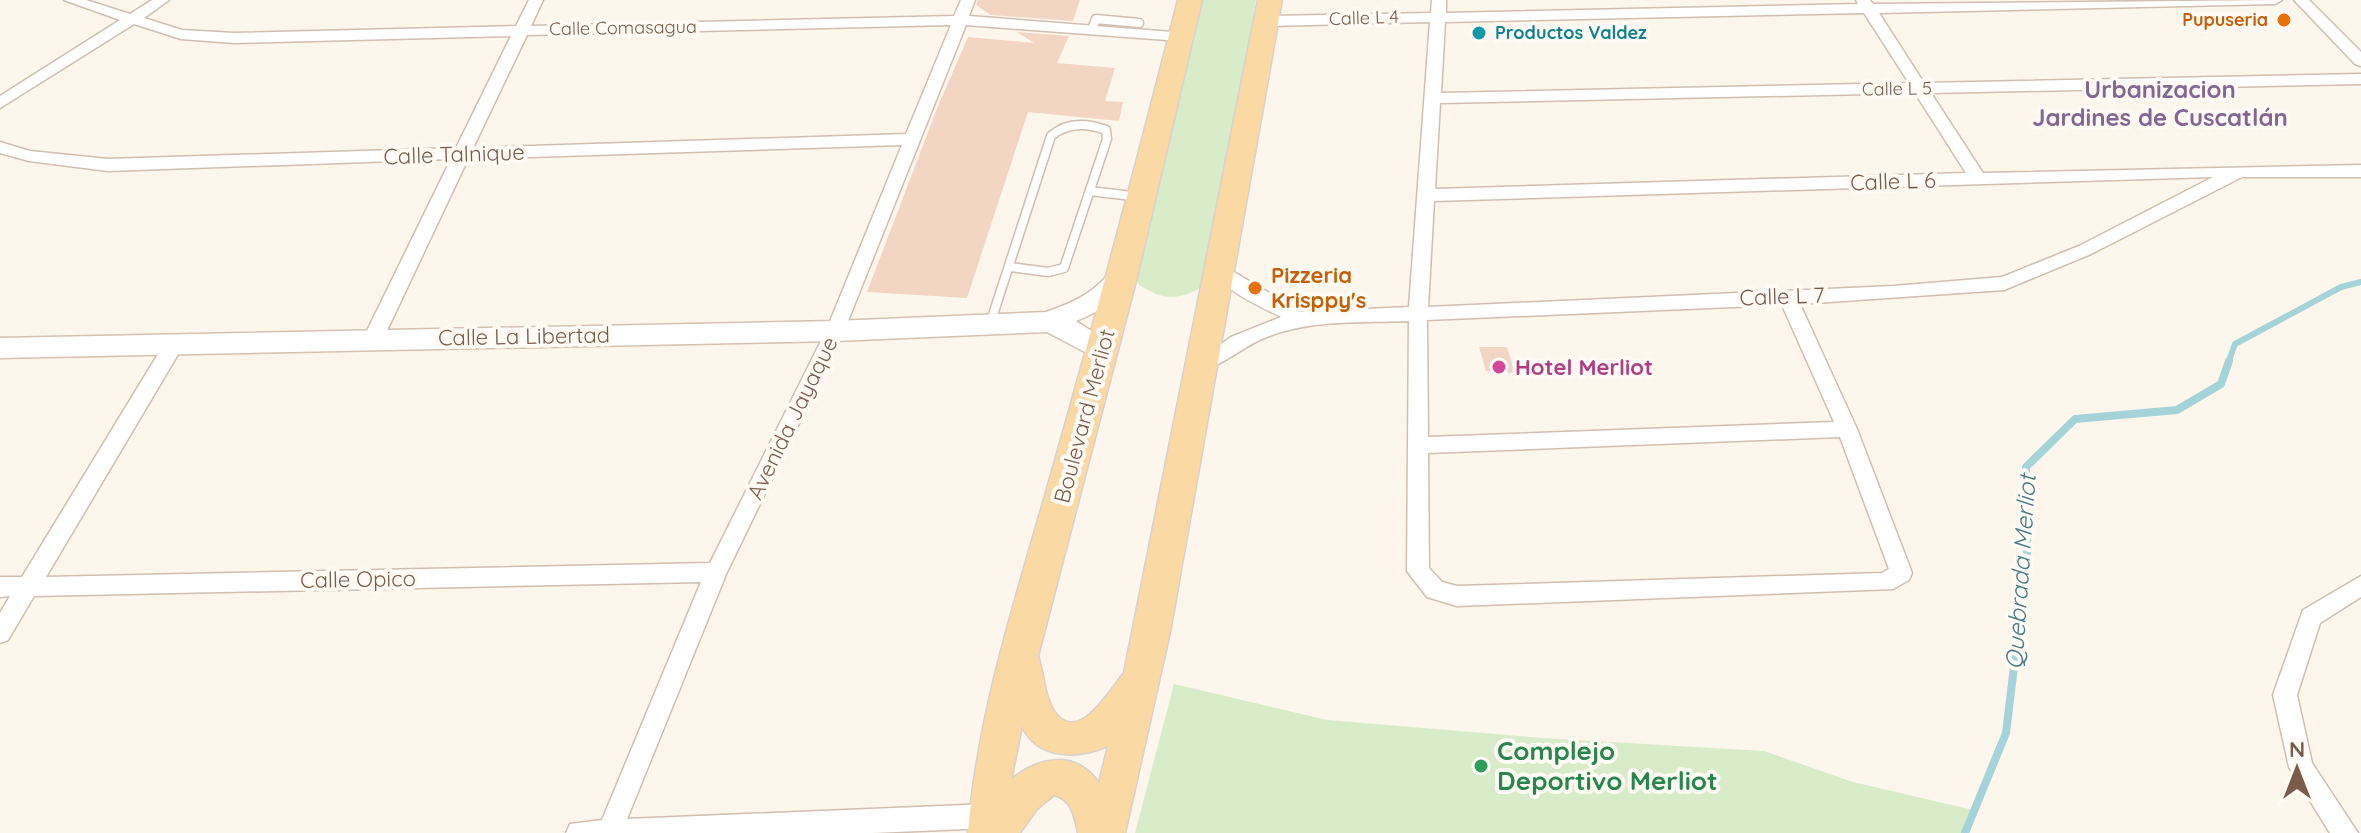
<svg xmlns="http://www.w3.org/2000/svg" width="2361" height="833" font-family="Quicksand,sans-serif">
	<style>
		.green { fill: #d8ecc9 }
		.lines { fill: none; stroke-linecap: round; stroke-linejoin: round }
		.stream-far1 { stroke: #a5d3da; stroke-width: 6 }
		.stream { stroke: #a5d3da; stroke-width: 8 }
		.building { fill: #f3d5c3 }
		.lane-casing { stroke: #d1beb0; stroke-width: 11 }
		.street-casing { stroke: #d1beb0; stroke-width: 3 }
		.secondary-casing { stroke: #d6c0b0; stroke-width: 3 }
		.primary-casing { stroke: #dad1cd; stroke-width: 3 }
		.lane { stroke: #fff; stroke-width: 8 }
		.street { fill: #fff; fill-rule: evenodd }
		.secondary { fill: #fff; fill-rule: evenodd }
		.primary { fill: #fbd9a5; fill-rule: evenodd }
		.food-dot { fill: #e8710a; stroke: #fffaf3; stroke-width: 3 }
		.culture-dot { fill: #0f9aa8; stroke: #fffaf3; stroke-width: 3 }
		.hotel-dot { fill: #d1479c; stroke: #fffaf3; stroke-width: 3 }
		.leisure-dot { fill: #2e9e5b; stroke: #fffaf3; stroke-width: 3 }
		.labels { text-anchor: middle; stroke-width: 8; stroke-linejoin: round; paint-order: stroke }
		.far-street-label { font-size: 18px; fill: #7a5c4d; stroke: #fffaf3 }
		.far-food-label { font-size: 18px; font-weight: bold; fill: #c56008; stroke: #fffaf3; text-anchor: end }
		.far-culture-label { font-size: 18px; font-weight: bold; fill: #0d838f; stroke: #fffaf3; text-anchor: start }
		.street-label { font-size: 22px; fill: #7a5c4d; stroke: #fffaf3 }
		.food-label { font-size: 22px; font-weight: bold; fill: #c56008; stroke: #fffaf3; text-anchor: start }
		.hotel-label { font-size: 22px; font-weight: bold; fill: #b23c85; stroke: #fffaf3; text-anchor: start }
		.neighbourhood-label { font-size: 24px; font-weight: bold; fill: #846695; stroke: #fffaf3 }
		.water-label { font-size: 24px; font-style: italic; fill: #437c86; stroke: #fffaf3 }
		.near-leisure-label { font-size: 26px; font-weight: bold; fill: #27864d; stroke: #fffaf3; text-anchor: start }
	</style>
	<rect width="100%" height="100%" fill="#fdf6ec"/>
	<!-- green -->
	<g class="green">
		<path d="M1203,0H1256L1209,283C1180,300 1166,303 1138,284L1134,270Z"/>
		<path d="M1174,684L1327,720L1543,738L1764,751L1853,782L1973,810L1965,833H1135Z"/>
	</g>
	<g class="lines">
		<!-- stream-far1 -->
		<path class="stream-far1" d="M2228,363L2235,344L2341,287L2361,282"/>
		<!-- stream -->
		<path class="stream" d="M1965,833L2006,733L2027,559L2026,467L2075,419L2177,410L2221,384L2229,361"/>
	</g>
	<!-- building -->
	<g class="building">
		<path d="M978,0H1080L1073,21L991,15L976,5Z"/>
		<path d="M1017,32L1069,36L1057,63L1115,68L1105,101L1123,102L1119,121L1028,112L967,298L867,292L938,106L968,37L1034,43Z"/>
		<path d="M1479,347H1507L1515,373L1486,371Z"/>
	</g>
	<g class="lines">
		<defs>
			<g id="lane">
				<path d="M1092,29L1096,19L1139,23"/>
				<path d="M1090,191L1140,197"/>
				<path d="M990,324L1051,136C1067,122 1087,123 1106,130L1107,139L1064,268L1048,272L1011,267"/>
			</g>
			<g id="street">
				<path d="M64,0H86L130,14L152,0H169L144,18L182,30L234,33L516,26L529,0H543L531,26L954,16L961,0H975L969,16L1185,33L1188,36L1180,41L966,25L844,331L727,572L627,819L989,804L998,807L1001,816L998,825L989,828L873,833H566L570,824L602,820L701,582L34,596L8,640L0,643V613L10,596L0,597V577H22L166,341L173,339L183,346L46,577L710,563L826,331L902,145L468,159L383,339L373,346L363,339L451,159L108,171L29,161L0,153V142L30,151L108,159L456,148L511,36L234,43L181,39L134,24L0,108V96L120,20ZM951,25L906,134L473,148L527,35Z"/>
				<path d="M1432,0H1446V13L1858,4L1856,0H1870L1873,4L2282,0L2275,4L1879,13L1924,83L2361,74V84L1931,93L1983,173L2361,165V177H2242L2091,254L2004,290L1800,304L1857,429L1912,573L1909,580L1893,589L1457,606L1427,597L1407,571L1409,321C1360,323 1308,319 1262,339C1246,345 1211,374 1197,369L1194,364L1231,337L1281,317C1258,305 1228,293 1213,271L1216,266L1222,265L1302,312L1409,307L1430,22L1268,26L1260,21L1268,16L1431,13ZM1864,13L1909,83L1441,93L1445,22ZM1915,93L1966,173L1435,189L1440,103ZM2213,177L2079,246L2002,277L1893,286L1428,307L1434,201ZM1782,305L1834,422L1428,437L1427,320ZM1840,437L1889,569L1882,573L1457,586L1442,582L1429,568L1428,453Z"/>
				<path d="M2294,0H2309L2361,52V66L2355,64Z"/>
				<path d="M2361,576V597L2320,623L2297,695L2312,763L2358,833H2330L2289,767L2273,695L2303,610Z"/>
			</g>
			<path id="secondary" d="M1122,268L1131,271L1135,277C1122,299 1098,312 1076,321L1111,344L1115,351L1111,358L1102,361L1047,332L835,341L0,358V338L835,321L1046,312C1061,307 1076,301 1089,292C1101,284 1108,272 1122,268Z"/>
			<path id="primary" d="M1178,0H1202L1137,277L1038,656C1044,673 1044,696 1054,711C1078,747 1111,688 1124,673L1258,0H1282L1170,632L1125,833H1078C1075,818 1072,799 1054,795L1037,809L1020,833H968C978,705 1022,580 1056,457C1099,305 1139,153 1178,0ZM1022,726C1038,760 1078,759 1108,746L1099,783C1076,750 1039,756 1011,780Z"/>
		</defs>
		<!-- lane casing -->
		<use href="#lane" class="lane-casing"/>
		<!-- street casing -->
		<use href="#street" class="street-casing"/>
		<!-- secondary casing -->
		<use href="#secondary" class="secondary-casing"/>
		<!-- primary casing -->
		<use href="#primary" class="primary-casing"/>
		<!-- lane -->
		<use href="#lane" class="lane"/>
		<!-- street -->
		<use href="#street" class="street"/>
		<!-- secondary -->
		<use href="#secondary" class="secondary"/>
		<!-- primary -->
		<use href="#primary" class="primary"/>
	</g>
	<!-- markers -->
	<g class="food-dot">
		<circle cx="2284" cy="20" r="8"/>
		<circle cx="1255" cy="288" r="8"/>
	</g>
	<circle class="culture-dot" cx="1479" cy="33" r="8"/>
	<circle class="hotel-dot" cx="1499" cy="367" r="8"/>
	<circle class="leisure-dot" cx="1481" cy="766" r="8"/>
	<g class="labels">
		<!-- far-street labels -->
		<g class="far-street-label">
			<text transform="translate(1364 18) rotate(-2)" y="6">Calle L 4</text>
			<text transform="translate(623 28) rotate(-1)" y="6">Calle Comasagua</text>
			<text transform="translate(1897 89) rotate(-1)" y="6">Calle L 5</text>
		</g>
		<!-- far-food labels -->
		<g class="far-food-label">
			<text x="2268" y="26">Pupuseria</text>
		</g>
		<!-- far-culture labels -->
		<g class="far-culture-label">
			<text x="1495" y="39">Productos Valdez</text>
		</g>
		<!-- street labels -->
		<g class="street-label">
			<text transform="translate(454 154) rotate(-2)" y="8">Calle Talnique</text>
			<text transform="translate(1893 181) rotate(-2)" y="8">Calle L 6</text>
			<text transform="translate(1782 296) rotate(-2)" y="8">Calle L 7</text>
			<text transform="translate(524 336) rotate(-1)" y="8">Calle La Libertad</text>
			<text transform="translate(1084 416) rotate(-75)" y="8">Boulevard Merliot</text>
			<text transform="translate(792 418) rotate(-64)" y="8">Avenida Jayaque</text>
			<text transform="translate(358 579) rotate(-1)" y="8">Calle Opico</text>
		</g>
		<!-- food labels -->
		<g class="food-label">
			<text x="1271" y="283">Pizzeria<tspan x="1271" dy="25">Krisppy's</tspan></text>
		</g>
		<!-- hotel labels -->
		<g class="hotel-label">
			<text x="1515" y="375">Hotel Merliot</text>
		</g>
		<!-- neighbourhood labels -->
		<g class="neighbourhood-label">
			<text x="2160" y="98">Urbanizacion<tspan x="2160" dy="28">Jardines de Cuscatlán</tspan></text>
		</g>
		<!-- water labels -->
		<g class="water-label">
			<text transform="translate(2021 572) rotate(-86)" y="8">Quebrada Merliot</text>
		</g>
		<!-- near-leisure labels -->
		<g class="near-leisure-label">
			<text x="1497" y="760">Complejo<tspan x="1497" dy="30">Deportivo Merliot</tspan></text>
		</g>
	</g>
	<!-- north arrow -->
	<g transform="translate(2297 769)" stroke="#fffaf3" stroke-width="6" paint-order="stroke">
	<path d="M0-6L14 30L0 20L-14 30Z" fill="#7a5c4d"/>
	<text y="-12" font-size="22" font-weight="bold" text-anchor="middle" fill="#7a5c4d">N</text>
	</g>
</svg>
